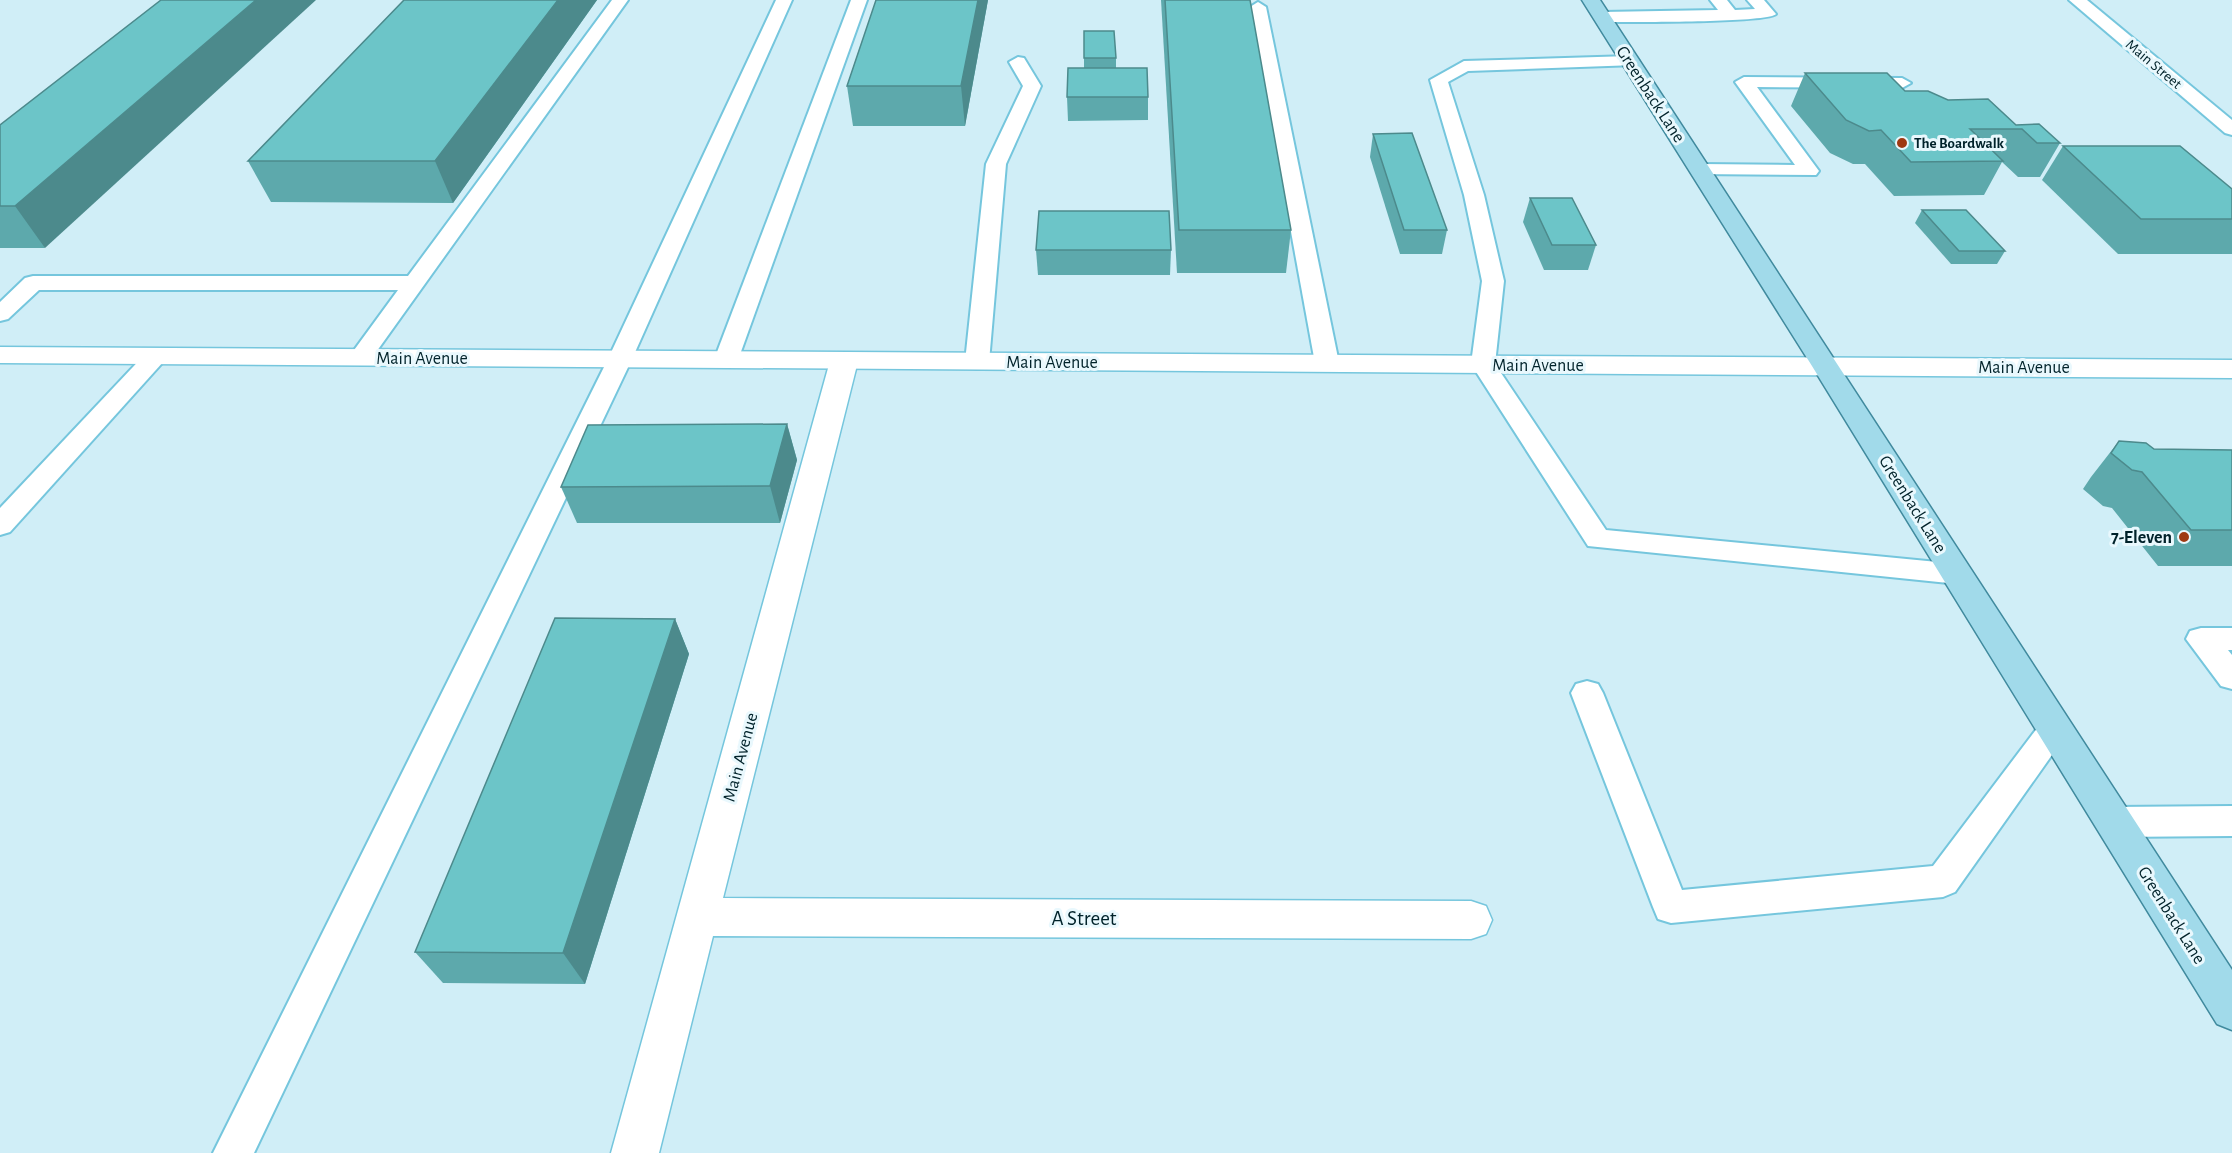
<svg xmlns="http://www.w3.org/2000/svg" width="2232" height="1153" font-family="'Alegreya Sans',sans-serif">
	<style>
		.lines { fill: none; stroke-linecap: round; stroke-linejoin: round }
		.service-casing { stroke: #75c6dd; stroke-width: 4 }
		.minor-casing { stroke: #75c6dd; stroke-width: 3 }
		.tertiary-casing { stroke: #75c6dd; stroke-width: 3 }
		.primary-casing { stroke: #408a9e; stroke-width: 3 }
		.service { fill: #fff; fill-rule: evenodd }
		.minor { fill: #fff; fill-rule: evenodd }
		.tertiary { fill: #fff; fill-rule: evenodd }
		.primary { fill: #a1daea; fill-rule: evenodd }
		.wall { fill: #5da9ac }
		.shaded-wall { fill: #4c8a8c }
		.building { fill: #6cc5c8; stroke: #4c8a8c; stroke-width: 1.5 }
		.poi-dot { fill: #9f3912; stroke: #e9f8fd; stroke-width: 2 }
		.labels { text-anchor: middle; stroke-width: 6; stroke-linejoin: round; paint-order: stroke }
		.far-street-label { font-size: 15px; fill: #00222a; stroke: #e9f8fd }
		.far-poi-label { font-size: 15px; font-weight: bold; fill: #00222a; stroke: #e9f8fd; text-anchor: start }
		.street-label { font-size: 18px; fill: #00222a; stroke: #e9f8fd }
		.poi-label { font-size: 18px; font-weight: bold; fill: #00222a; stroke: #e9f8fd; text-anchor: end }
		.near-street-label { font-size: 21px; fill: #00222a; stroke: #e9f8fd }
	</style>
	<rect width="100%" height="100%" fill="#d0eef7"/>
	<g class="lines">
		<defs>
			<g id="service">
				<path d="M612,0H628L369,362L361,364L353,362L349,357L398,290H39L8,319L0,321V302L25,278L33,276H408Z"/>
				<path d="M776,0H792L632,359L254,1153H213L608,359Z"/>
				<path d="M851,0H867L738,360L734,365L726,367L718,365L714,360Z"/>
				<path d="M1710,0H1727L1735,10L1755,9L1747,0H1764L1776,14C1769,23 1624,22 1602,22L1594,17L1602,12L1718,10Z"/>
				<path d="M2069,0H2087L2232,120V135L2225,133Z"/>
				<path d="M1258,2L1266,7L1339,363L1335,368L1327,370L1319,368L1315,363L1250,7Z"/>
				<path d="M1630,56L1636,57L1639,61L1636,65L1468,71L1448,82L1484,195L1504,281L1495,364L1606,530L1958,564L1968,567L1972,574L1968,581L1958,584L1588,546L1471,364L1482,281L1464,195L1430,80L1464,61Z"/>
				<path d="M1018,57L1024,58L1041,86L1006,164L989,362L985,367L977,369L969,367L965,362L986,164L1023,86L1009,62Z"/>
				<path d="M1744,77L1902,78L1911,83L1902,88L1757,87L1819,171L1816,175L1693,174L1690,170L1693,166L1700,164L1795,165L1735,82Z"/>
				<path d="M156,349L164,351L168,356L164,361L10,532L0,535V508L148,351Z"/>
				<path d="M2201,628H2232V650H2228L2232,655V689L2221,686L2186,639L2190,631Z"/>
				<path d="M1587,681L1598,684L1603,693L1682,890L1933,866L2044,719L2055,715L2066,719L2071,728L1955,892L1943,897L1671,923L1658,919L1653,907L1571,693L1576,684Z"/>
				<path d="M2232,806V836L2113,837L2101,832L2096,822L2101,812L2113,807Z"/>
			</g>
			<path id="minor" d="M844,353L854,355L858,361L723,898L1471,901L1486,906L1492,920L1486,934L1471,939L713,936L659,1153H611L830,361L834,355Z"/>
			<path id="tertiary" d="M0,347L2232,360V378L0,363Z"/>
			<path id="primary" d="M1582,0H1600L2232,970V1030L2217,1024L1812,366Z"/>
		</defs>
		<!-- service casing -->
		<use href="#service" class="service-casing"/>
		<!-- minor casing -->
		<use href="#minor" class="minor-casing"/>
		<!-- tertiary casing -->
		<use href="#tertiary" class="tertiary-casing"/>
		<!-- primary casing -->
		<use href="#primary" class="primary-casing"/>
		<!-- service -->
		<use href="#service" class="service"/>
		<!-- minor -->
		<use href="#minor" class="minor"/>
		<!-- tertiary -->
		<use href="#tertiary" class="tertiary"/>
		<!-- primary -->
		<use href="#primary" class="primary"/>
	</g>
	<!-- wall -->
	<g class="wall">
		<path d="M404,0H597L453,203L271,202L248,161Z"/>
		<path d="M876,0H988L965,126H853L847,86Z"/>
		<path d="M1161,0H1250L1291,230L1286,273H1177Z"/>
		<path d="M1084,31L1116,58V68L1148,97V120L1068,121L1067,97L1084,68Z"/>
		<path d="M1805,73L1948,100L2016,125L2060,143L2040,177H2018L2002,162L1984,195L1894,196L1865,164H1853L1830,153L1791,106Z"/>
		<path d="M0,125L45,248H0Z"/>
		<path d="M1373,134L1447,230L1442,254H1400L1370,157Z"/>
		<path d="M2063,146L2232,189V254H2118L2042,180Z"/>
		<path d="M1530,198L1596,245L1588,270H1544L1523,222Z"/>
		<path d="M1922,210L2005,251L1997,264H1951L1915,223Z"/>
		<path d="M1036,250H1171L1170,275H1038Z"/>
		<path d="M787,424L797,460L780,523H577L561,487Z"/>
		<path d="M2119,441L2154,449L2232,450V566H2158L2112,508L2103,506L2083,489L2091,477Z"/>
		<path d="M675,619L689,654L585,984L443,983L415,952Z"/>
	</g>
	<!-- shaded-wall -->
	<g class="shaded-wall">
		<path d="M256,0H316L45,248L15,206Z"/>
		<path d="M558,0H597L453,203L435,161Z"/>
		<path d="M978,0H988L965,126L961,86Z"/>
		<path d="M787,424L797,460L780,523L770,486Z"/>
		<path d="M675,619L689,654L585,984L563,953Z"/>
	</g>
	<!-- building -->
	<g class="building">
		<path d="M161,0H256L15,206H0V125Z"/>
		<path d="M404,0H558L435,161H248Z"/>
		<path d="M876,0H978L961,86H847Z"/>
		<path d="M1165,0H1250L1291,230H1179Z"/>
		<path d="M1084,31H1114L1116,58H1084Z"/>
		<path d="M1068,68H1147L1148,97H1067Z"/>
		<path d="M1805,73H1887L1905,91H1928L1948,100L1988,99L2016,125L2039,124L2060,143H2037L2022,129H1970L2003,161L1911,162L1881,130L1869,131L1846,120Z"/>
		<path d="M1412,133L1447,230H1404L1373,134Z"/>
		<path d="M2063,146H2180L2232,189V219H2141Z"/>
		<path d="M1530,198H1572L1596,245H1552Z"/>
		<path d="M1922,210H1966L2005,251H1959Z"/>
		<path d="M1039,211H1169L1171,250H1036Z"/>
		<path d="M787,424L770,486L561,487L588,425Z"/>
		<path d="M2119,441L2146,443L2154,449L2232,450V530H2191L2142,472L2132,470L2111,453Z"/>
		<path d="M555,618L675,619L563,953L415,952Z"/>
	</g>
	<!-- markers -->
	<g class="poi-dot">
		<circle cx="1902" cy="143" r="6"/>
		<circle cx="2184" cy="537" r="6"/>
	</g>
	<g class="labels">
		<!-- far-street labels -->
		<g class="far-street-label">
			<text transform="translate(2154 64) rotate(40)" y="5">Main Street</text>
		</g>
		<!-- far-poi labels -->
		<g class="far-poi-label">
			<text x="1914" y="148">The Boardwalk</text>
		</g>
		<!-- street labels -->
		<g class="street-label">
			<text transform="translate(1651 94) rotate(57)" y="6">Greenback Lane</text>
			<text x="422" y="364">Main Avenue</text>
			<text x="1052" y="368">Main Avenue</text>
			<text x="1538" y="371">Main Avenue</text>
			<text x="2024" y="373">Main Avenue</text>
			<text transform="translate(1913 504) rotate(58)" y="6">Greenback Lane</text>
			<text transform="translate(740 757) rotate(-75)" y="6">Main Avenue</text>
			<text transform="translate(2172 915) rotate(58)" y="6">Greenback Lane</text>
		</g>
		<!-- poi labels -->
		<g class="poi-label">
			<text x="2172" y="543">7-Eleven</text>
		</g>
		<!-- near-street labels -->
		<g class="near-street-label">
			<text x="1084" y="925">A Street</text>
		</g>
	</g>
</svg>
